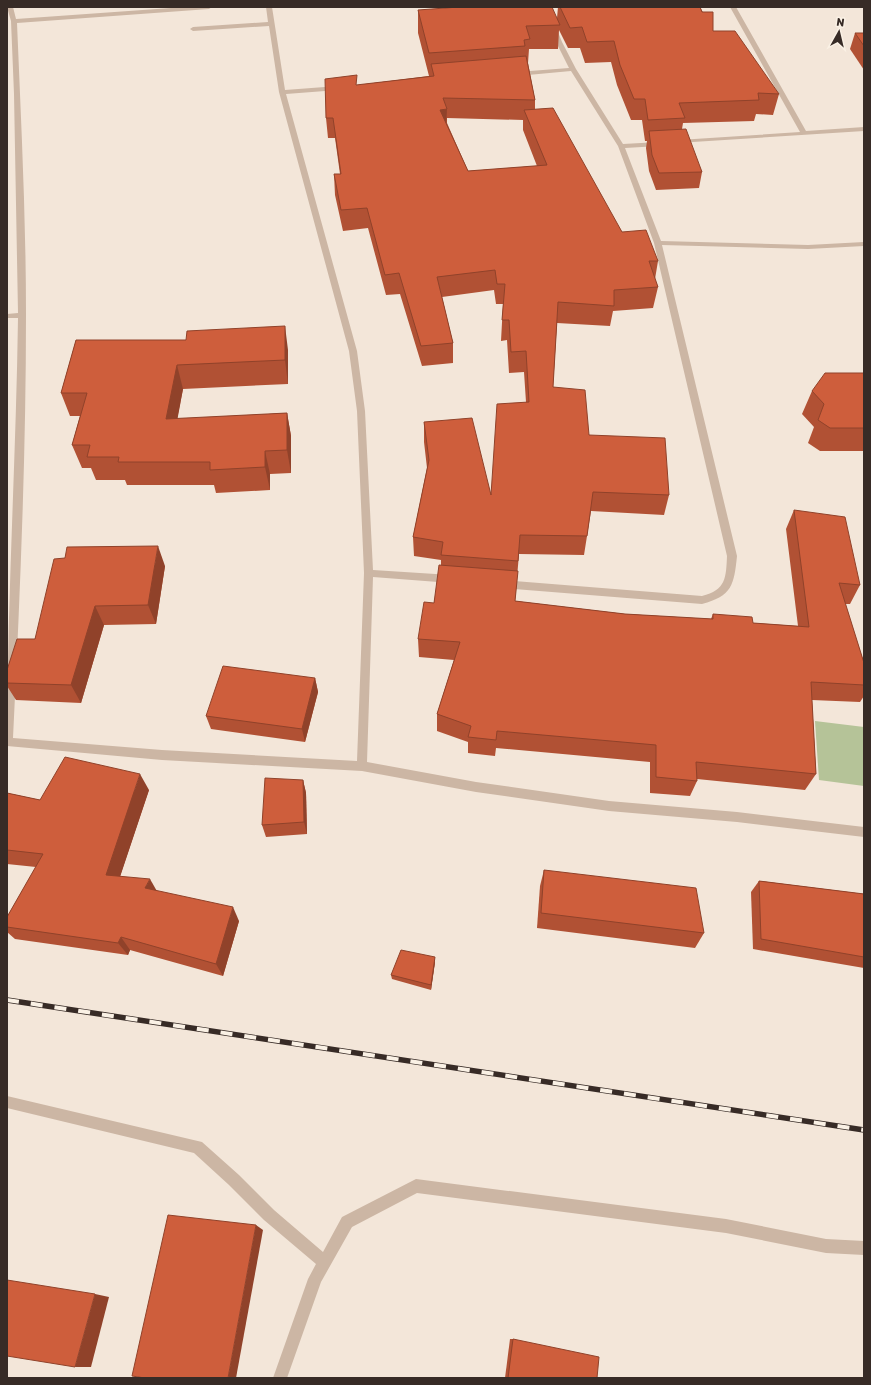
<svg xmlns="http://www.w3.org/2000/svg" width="871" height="1385" font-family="Rubik,sans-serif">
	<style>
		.green { fill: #b5c398 }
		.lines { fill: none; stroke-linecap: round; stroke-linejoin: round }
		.minor { fill: #ccb6a4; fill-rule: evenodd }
		.rail-casing { stroke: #372b26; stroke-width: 5.5 }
		.rail { stroke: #faf1e5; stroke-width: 4; stroke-dasharray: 12; stroke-linecap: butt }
		.wall { fill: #b15134; fill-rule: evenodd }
		.shaded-wall { fill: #90422a }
		.building { fill: #ce5e3c; stroke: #90422a }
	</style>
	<rect width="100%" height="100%" fill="#f3e6d9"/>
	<!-- green -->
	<path class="green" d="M815,721L864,727V786L819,780Z"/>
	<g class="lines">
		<!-- minor -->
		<g class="minor">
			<path d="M7,7H13L16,19L185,7H212L209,9L17,23C21,120 26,217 26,314C26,455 20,597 13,738L162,750L357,761L364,573L357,411L349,351L279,92L269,26L193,31L190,29L193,27L268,22L266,7H272L285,90L338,86L341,88L338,90L286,94L357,351L365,411L373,570L451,575L456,579L451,583L373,577L367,762L476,782L609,801L737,812L864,827V837L737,822L609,811L476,792L362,771L162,760L7,746C7,603 16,461 18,318H7V314L18,313L14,94L11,21Z"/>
			<path d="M542,7H548L562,42L576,69L623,144L659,142L662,144L659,146L625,148L661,241L808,245L864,242V246L808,249L662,245L737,556C734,585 732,596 702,604L503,588L498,584L503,580L702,596C726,590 726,578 727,556L654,243L618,146L571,71L517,76L514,74L517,72L569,68L556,42Z"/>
			<path d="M730,7H736L806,131L864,127V131L677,143L676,142L679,140L800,132Z"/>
			<path d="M7,1096L202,1142L239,1175L274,1210L323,1252L342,1217L416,1179L726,1219L826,1239L864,1241V1255L826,1253L726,1233L417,1193L352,1227L321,1282L287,1378H273L308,1279L316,1264L264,1220L229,1185L194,1153L7,1108Z"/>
		</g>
		<defs>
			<path id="rail" d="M7,1000L864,1130"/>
		</defs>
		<!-- rail casing -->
		<use href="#rail" class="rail-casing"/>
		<!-- rail -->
		<use href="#rail" class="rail"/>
	</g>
	<!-- wall -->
	<g class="wall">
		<path d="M558,7H700L713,31L779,94L773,115L756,114L754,121L683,123L682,129L702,172L699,188L656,190L649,171L646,148L647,141H645L642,120H631L617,85L611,62L585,63L580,48H568L559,30L558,49H529L528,63L535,100V109L622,232L658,261L655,279L658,287L653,308L613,311L610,326L557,323L553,387L589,435L669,495L664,515L591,511L587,536L584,555L519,554L515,601L625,614L711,619L713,614L753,623L798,626L786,529L794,510L860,585L850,604H845L864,663V696L860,702L812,700L816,774L805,790L697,779V781L690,796L650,793V762L496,748L495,756L468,753V742L437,731V714L454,660L419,657L418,639L434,603L441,565V560L414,556L413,537L427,468L424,442V422L491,495L526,402L524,372L509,373L507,340L501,341L503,304H496L494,290L442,297L453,343V363L422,366L400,294L386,295L368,228L343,231L335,195L334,174H340L335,138H328L326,118L358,85L429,76L418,33V10L557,18ZM447,118L523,120V130L537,166L468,171L447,123Z"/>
		<path d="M855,33H864V70L850,49Z"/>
		<path d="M76,340L288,350V384L183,389L177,419L287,413L291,436V473L270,474V490L216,493L214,485H127L125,480H96L91,468H82L72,445L80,416H70L61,393Z"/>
		<path d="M864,373V451H820L808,443L814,427L802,414L812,391Z"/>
		<path d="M65,558L165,566L156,624L104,625L81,703L16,700L7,686V670L35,639Z"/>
		<path d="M315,678L318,692L305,742L211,729L206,716Z"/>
		<path d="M303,780L306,793L307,834L266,837L262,825Z"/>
		<path d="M149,790L120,876L157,891L239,921L223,976L130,950L128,955L15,939L7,932V917L36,867L7,864V793L40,800Z"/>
		<path d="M544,870L704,933L695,948L537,928L540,886Z"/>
		<path d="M759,881L864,894V968L753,949L751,892Z"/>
		<path d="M435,962L431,990L392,979L391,975Z"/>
		<path d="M510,1339H513L597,1378H505Z"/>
	</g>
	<!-- shaded-wall -->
	<g class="shaded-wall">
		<path d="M447,109L446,129L440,110Z"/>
		<path d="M285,326L288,350V384L285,360Z"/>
		<path d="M177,365L183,389L173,443L166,419Z"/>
		<path d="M287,413L291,436V473L287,450Z"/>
		<path d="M265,451L270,474V490L265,467Z"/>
		<path d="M158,546L165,566L156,624L148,605Z"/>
		<path d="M95,606L104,625L81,703L71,685Z"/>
		<path d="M315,678L318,692L305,742L302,729Z"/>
		<path d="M140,774L149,790L116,889L106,875Z"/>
		<path d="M303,780L306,793L307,834L304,822Z"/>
		<path d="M150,879L158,893L145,888Z"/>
		<path d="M233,907L239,921L223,976L216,964Z"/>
		<path d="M121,937L130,950L128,955L118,943Z"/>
		<path d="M435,957V962L431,990V985Z"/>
		<path d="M256,1225L263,1230L236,1378H228Z"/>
		<path d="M95,1294L109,1297L91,1367H75Z"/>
	</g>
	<!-- building -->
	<g class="building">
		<path d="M459,7H552L560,25L526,26L530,39L524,40L525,46L429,53L418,10Z"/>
		<path d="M560,7H700L702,12H713V31H735L779,94L758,93L759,100L679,103L685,118L648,120L645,99H634L620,65L614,41L587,42L582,27L570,28Z"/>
		<path d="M855,33H864V46Z"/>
		<path d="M526,56L535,100L443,98L447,109L440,110L468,171L547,165L524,110L553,108L622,232L646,230L658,261H649L658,287L614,290V306L558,302L553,387L585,390L589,435L665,438L669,495L593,492L587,536L520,535L518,561L441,555L443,542L413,537L429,460L424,422L472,418L491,495L497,404L529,402L526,351L511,352L509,320H502L505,284H497L495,270L437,277L453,343L421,346L399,273L385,275L367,208L341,210L334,174H341L333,118H326L325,79L357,75L356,85L434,76L431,64Z"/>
		<path d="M686,129L702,172L659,173L652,155L649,131Z"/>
		<path d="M285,326V360L177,365L166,419L287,413V450L265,451V467L210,470V462H118L119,457H87L90,445H72L87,393H61L76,340H186L187,331Z"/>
		<path d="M825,373H864V428H830L818,420L824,404L812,391Z"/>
		<path d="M794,510L845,517L860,585L839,583L864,663V685L811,682L816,774L696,762L697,781L656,777V745L497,731L496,740L468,737L471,726L437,714L460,642L418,639L424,602L434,603L439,565L518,571L515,601L625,614L713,619V614L752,617L753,623L809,627Z"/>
		<path d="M158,546L148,605L95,606L71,685L7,683V670L17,639H35L54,559L65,558L67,547Z"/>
		<path d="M223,666L315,678L302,729L206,716Z"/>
		<path d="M65,757L140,774L106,875L150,879L145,888L233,907L216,964L121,937L118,943L7,927V917L43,854L7,850V793L40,800Z"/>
		<path d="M265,778L303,780L304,822L262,825Z"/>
		<path d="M544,870L696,888L704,933L541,913Z"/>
		<path d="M759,881L864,894V957L761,939Z"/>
		<path d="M401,950L435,957L431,985L391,975Z"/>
		<path d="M168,1215L256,1225L228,1378H145L132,1376Z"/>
		<path d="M7,1280L95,1294L75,1367L7,1356Z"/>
		<path d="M513,1339L599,1357L597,1378H508Z"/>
	</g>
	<!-- border -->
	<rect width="871" height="1385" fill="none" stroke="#372b26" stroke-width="16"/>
	<!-- north arrow -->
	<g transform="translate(839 32) rotate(8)" stroke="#faf1e5" stroke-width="3" paint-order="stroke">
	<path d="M0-3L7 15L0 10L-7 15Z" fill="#372b26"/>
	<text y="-6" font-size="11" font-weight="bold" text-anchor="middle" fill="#372b26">N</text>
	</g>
</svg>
